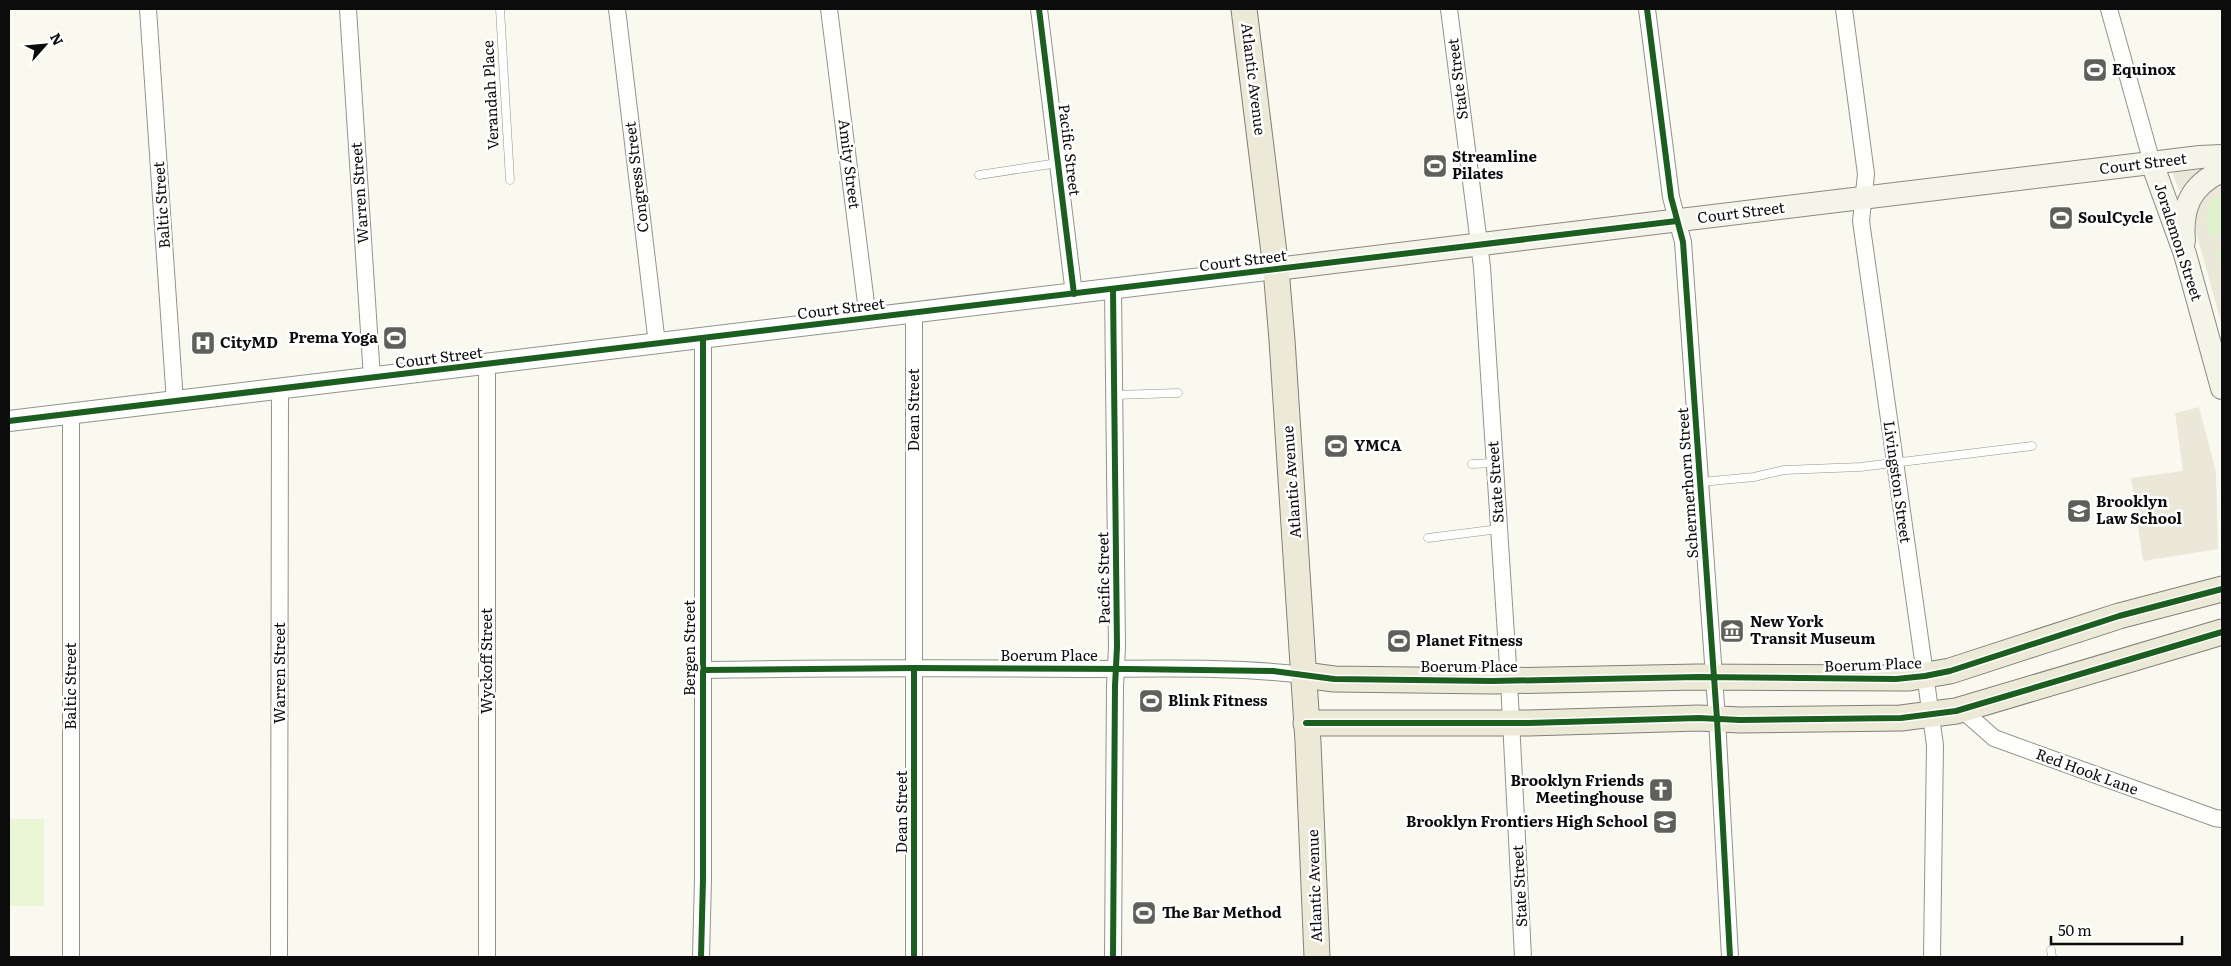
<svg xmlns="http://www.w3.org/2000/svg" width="2231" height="966" font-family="Literata,serif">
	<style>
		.green { fill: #e0f2cd }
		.pitch { fill: #ebf6d7 }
		.plaza { fill: #ebe8da }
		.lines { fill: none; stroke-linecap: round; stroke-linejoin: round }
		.service-casing { stroke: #93938e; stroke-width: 9 }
		.minor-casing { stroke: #93938e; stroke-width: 18 }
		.tertiary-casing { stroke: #93938e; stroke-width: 22 }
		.secondary-casing { stroke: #8a8985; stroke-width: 24 }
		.primary-casing { stroke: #80807c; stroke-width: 27 }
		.service { stroke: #fefefd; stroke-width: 8 }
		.minor { stroke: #fefefd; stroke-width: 16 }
		.tertiary { stroke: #fefefd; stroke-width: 20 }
		.secondary { stroke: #f4f4e8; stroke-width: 22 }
		.primary { stroke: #ece9d6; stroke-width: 25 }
		.cycleway-casing { stroke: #fff; stroke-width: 9 }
		.cycleway { stroke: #1b5e20; stroke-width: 6 }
		.labels { text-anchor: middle; stroke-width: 5; stroke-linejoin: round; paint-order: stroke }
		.poi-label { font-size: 15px; font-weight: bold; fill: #0c0c0c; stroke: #fff; text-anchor: start }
		.street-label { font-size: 15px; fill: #0c0c0c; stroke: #fff }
	</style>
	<rect width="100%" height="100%" fill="#faf9ef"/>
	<!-- green -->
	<path class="green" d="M2222,179V325L2195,229Z"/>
	<!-- pitch -->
	<path class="pitch" d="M9,819H44V906H10Z"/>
	<!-- plaza -->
	<g class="plaza">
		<path d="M2202,168L2192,177L2179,191L2173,174L2174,171Z"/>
		<path d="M2222,179V192L2213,198L2209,203L2206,220L2209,238L2218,234L2222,243V249L2215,252L2222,269V325L2194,221V208L2218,181Z"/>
		<path d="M2199,407L2216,472L2218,549L2143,561L2131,478L2183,471L2175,413Z"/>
	</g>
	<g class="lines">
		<defs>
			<g id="service">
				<path d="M500,9L510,180"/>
				<path d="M979,175L1058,163"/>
				<path d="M1115,395L1178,393"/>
				<path d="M1472,464L1494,463"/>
				<path d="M1701,482L1754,477L1784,470L1860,467L2032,446"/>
				<path d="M1428,538L1499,529"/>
				<path d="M2051,950L2052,957"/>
			</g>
			<g id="minor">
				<path d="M148,9L175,402"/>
				<path d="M348,9L372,378"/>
				<path d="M617,9L657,344"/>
				<path d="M829,9L868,319"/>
				<path d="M1039,9L1074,294"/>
				<path d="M1449,9L1482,267L1509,681L1523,957"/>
				<path d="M1647,9L1671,197L1683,242L1717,719L1730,957"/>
				<path d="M1844,9L1866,174L1861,221L1935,745L1932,957"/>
				<path d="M2109,9L2152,163"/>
				<path d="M914,313V957"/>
				<path d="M487,365V957"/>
				<path d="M71,414V957"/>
				<path d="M703,670C827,668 952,668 1077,669C1152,669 1229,666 1304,675"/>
				<path d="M1961,709L1994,738L2215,818L2222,819"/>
				<path d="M279,957L280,389"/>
				<path d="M701,957L703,879V339"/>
				<path d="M1113,957L1115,686L1117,647L1113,289"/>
			</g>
			<path id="tertiary" d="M9,421L1276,269"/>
			<g id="secondary">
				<path d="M2152,163L2185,254L2222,388"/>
				<path d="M2184,241C2181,207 2191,185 2222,171"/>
				<path d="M1276,269L2200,157L2222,156"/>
			</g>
			<g id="primary">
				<path d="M1244,9L1276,269L1282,340L1308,742L1317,957"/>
				<path d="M1304,675L1334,679L1492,681L1698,677L1909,678L1950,671L2119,616L2222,589"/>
				<path d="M1306,723H1529L1699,718L1740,720L1901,718L1956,711L2222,632"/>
			</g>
		</defs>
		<!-- service casing -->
		<use href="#service" class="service-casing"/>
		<!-- minor casing -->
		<use href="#minor" class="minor-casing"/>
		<!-- tertiary casing -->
		<use href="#tertiary" class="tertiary-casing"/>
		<!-- secondary casing -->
		<use href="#secondary" class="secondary-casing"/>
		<!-- primary casing -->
		<use href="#primary" class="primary-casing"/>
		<!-- service -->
		<use href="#service" class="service"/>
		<!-- minor -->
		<use href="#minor" class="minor"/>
		<!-- tertiary -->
		<use href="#tertiary" class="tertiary"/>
		<!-- secondary -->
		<use href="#secondary" class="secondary"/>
		<!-- primary -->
		<use href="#primary" class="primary"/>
		<defs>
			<g id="cycleway">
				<path d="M1039,9L1074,294"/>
				<path d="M1647,9L1671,197L1683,242L1717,719L1730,957"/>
				<path d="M9,421L1677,221"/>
				<path d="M914,668V957"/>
				<path d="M703,670L914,668L1129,669L1273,671L1334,679L1492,681L1698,677L1896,679L1925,676L1950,671L2119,616L2222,589"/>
				<path d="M1306,723H1529L1699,718L1740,720L1901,718L1956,711L2222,632"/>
				<path d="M701,957L703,879V339"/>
				<path d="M1113,957L1115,686L1117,647L1113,289"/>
			</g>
		</defs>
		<!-- cycleway casing -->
		<use href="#cycleway" class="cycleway-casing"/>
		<!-- cycleway -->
		<use href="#cycleway" class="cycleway"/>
	</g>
	<!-- icons -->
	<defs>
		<symbol id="stadium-square" viewBox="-11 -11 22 22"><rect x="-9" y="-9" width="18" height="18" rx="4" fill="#5f5f5b" stroke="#fff"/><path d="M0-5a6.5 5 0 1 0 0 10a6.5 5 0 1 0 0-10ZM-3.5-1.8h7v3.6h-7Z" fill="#fff"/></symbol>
		<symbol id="hospital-square" viewBox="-11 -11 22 22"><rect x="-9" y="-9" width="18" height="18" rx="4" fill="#5f5f5b" stroke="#fff"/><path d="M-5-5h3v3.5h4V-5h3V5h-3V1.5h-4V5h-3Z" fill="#fff"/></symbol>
		<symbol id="university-square" viewBox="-11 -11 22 22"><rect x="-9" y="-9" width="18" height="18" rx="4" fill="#5f5f5b" stroke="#fff"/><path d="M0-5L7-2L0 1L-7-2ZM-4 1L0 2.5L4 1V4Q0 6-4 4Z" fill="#fff"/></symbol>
		<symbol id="museum-square" viewBox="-11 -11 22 22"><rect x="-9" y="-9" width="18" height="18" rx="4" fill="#5f5f5b" stroke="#fff"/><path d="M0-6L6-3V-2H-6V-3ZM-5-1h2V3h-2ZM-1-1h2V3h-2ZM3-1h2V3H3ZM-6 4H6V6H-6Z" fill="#fff"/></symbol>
		<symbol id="church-square" viewBox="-11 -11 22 22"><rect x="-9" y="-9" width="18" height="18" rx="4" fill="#5f5f5b" stroke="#fff"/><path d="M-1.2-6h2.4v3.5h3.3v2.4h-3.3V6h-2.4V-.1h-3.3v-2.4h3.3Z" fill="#fff"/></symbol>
		<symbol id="school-square" viewBox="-11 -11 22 22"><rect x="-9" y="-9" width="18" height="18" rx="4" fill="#5f5f5b" stroke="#fff"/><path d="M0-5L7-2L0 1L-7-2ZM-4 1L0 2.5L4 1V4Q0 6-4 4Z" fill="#fff"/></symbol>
	</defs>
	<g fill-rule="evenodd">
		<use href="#stadium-square" x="2081" y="56" width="28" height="28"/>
		<use href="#stadium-square" x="1421" y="152" width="28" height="28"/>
		<use href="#stadium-square" x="2047" y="204" width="28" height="28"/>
		<use href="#stadium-square" x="381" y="324" width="28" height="28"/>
		<use href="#hospital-square" x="189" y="329" width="28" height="28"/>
		<use href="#stadium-square" x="1322" y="432" width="28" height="28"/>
		<use href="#university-square" x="2065" y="497" width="28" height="28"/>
		<use href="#museum-square" x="1718" y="617" width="28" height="28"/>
		<use href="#stadium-square" x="1385" y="627" width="28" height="28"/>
		<use href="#stadium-square" x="1137" y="687" width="28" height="28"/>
		<use href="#church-square" x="1647" y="776" width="28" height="28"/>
		<use href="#school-square" x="1651" y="808" width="28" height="28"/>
		<use href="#stadium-square" x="1130" y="899" width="28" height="28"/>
	</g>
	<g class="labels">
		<!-- poi labels -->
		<g class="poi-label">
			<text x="2112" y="75">Equinox</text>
			<text x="1452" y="162">Streamline<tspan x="1452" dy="17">Pilates</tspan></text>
			<text x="2078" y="223">SoulCycle</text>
			<text x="378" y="343" text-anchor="end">Prema Yoga</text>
			<text x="220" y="348">CityMD</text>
			<text x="1354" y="451">YMCA</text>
			<text x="2096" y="507">Brooklyn<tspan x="2096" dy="17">Law School</tspan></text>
			<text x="1750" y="627">New York<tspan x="1750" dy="17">Transit Museum</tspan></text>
			<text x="1416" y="646">Planet Fitness</text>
			<text x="1168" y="706">Blink Fitness</text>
			<text x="1644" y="786" text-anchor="end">Brooklyn Friends<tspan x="1644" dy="17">Meetinghouse</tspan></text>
			<text x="1648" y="827" text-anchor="end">Brooklyn Frontiers High School</text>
			<text x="1162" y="918">The Bar Method</text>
		</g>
		<!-- street labels -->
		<g class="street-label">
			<text transform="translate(1253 79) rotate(83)" y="5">Atlantic Avenue</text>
			<text transform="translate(1458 79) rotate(-97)" y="5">State Street</text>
			<text transform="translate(491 95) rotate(-93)" y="5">Verandah Place</text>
			<text transform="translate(1069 150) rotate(83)" y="5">Pacific Street</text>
			<text transform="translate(849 164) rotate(83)" y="5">Amity Street</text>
			<text transform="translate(2143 164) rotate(-7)" y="5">Court Street</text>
			<text transform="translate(637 177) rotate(-97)" y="5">Congress Street</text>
			<text transform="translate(360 193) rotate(-94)" y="5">Warren Street</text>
			<text transform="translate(162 205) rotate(-94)" y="5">Baltic Street</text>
			<text transform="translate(1741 213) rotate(-7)" y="5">Court Street</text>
			<text transform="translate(2178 242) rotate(72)" y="5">Joralemon Street</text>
			<text transform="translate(1243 261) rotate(-7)" y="5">Court Street</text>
			<text transform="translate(841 309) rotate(-7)" y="5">Court Street</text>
			<text transform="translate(439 358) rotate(-7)" y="5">Court Street</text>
			<text transform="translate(914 410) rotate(-90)" y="5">Dean Street</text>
			<text transform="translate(1292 482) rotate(-94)" y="5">Atlantic Avenue</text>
			<text transform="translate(1496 482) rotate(-94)" y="5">State Street</text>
			<text transform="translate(1897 482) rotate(82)" y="5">Livingston Street</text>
			<text transform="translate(1688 483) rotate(-94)" y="5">Schermerhorn Street</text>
			<text transform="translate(1104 578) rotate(-91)" y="5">Pacific Street</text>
			<text transform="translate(690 648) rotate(-90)" y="5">Bergen Street</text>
			<text x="1049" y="661">Boerum Place</text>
			<text transform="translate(487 661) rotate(-90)" y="5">Wyckoff Street</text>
			<text transform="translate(1873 665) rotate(-2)" y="5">Boerum Place</text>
			<text x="1469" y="672">Boerum Place</text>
			<text transform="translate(280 673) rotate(-90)" y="5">Warren Street</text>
			<text transform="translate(71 686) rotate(-90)" y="5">Baltic Street</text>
			<text transform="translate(2087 772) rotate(20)" y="5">Red Hook Lane</text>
			<text transform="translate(902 812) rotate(-90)" y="5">Dean Street</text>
			<text transform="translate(1315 886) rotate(-92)" y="5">Atlantic Avenue</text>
			<text transform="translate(1520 886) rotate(-93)" y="5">State Street</text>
		</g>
	</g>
	<!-- border -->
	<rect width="2231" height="966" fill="none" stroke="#0c0c0c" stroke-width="20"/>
	<!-- north arrow -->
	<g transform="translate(45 45) rotate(63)" stroke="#ffffff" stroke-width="4" paint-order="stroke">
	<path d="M0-4L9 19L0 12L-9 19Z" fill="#0c0c0c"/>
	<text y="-8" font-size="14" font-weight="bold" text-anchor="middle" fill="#0c0c0c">N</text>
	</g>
	<!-- scale -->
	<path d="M2051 936v8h131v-8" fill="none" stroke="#0c0c0c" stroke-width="2.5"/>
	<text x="2058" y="936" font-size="15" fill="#0c0c0c" stroke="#ffffff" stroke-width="4" paint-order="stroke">50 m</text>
</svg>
